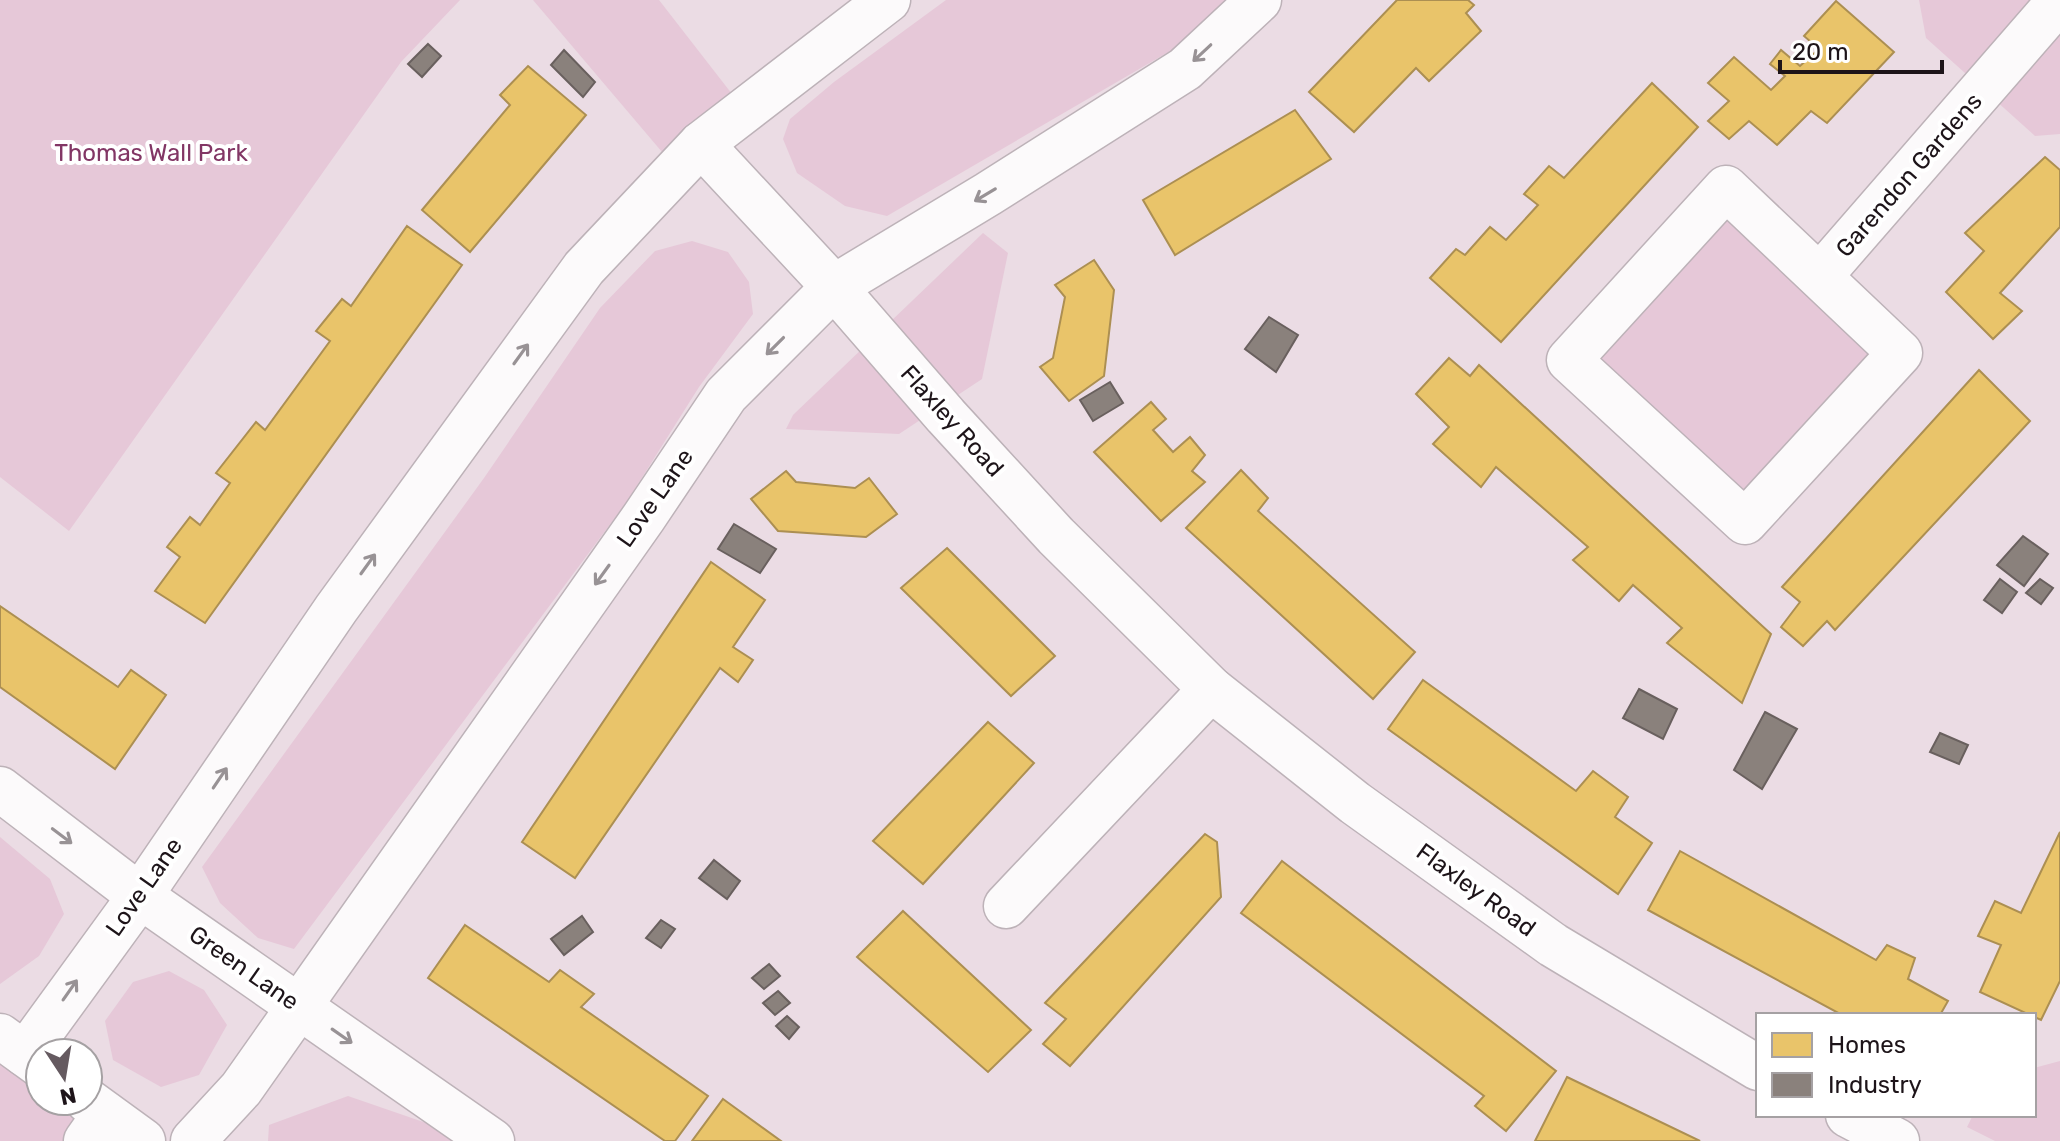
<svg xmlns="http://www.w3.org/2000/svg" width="2060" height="1141" font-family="Rubik,sans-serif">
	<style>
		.green { fill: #e6c8d8 }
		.homes { fill: #e9c46a; stroke: #ac8f52; stroke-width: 2 }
		.industry { fill: #8a817c; stroke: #69605e; stroke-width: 2 }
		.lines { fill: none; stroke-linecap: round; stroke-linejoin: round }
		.minor-casing { stroke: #bdb2b8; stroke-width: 47 }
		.tertiary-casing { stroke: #bdb2b8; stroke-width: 47 }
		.secondary-casing { stroke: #bdb2b8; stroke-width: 47 }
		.minor { stroke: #fcfafb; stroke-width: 44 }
		.tertiary { stroke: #fcfafb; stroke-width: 44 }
		.secondary { stroke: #fcfafb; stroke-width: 44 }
		.oneway { stroke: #989295 }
		.labels { text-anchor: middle; stroke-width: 8; stroke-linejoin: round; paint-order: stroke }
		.park-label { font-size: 24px; fill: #823665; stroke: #fff }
		.street-label { font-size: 24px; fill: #1d1419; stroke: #fff }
	</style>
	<rect width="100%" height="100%" fill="#ebdce4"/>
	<!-- green -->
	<g class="green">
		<path d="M0,0H460L401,62L69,531L0,477Z"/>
		<path d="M533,0H659L732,94L668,159Z"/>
		<path d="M946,0H1227L1177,47L887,216L845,206L797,173L783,139L790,119L834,82Z"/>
		<path d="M1919,0H2060V134L2035,136L1926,38Z"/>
		<path d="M1727,207L1885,354L1743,503L1584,356Z"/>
		<path d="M983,233L1008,253L982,379L899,434L786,429L793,415Z"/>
		<path d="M692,241L728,252L749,282L753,314L699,387L626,503L294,949L258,938L220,903L202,867L484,478L600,308L655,251Z"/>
		<path d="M0,837L50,879L64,914L39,956L0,984Z"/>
		<path d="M169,971L204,990L227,1025L199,1075L161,1087L113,1060L105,1021L133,982Z"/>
		<path d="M0,1049L40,1078V1101H70L124,1141H0Z"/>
		<path d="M2060,1061V1141H1995L1967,1127L1973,1115H2034V1068Z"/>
		<path d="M348,1096L435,1126L456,1141H268L269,1125Z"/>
	</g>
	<!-- homes -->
	<g class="homes">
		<path d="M1397,0H1468L1474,5L1466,13L1481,31L1429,81L1416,68L1354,132L1309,92Z"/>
		<path d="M1836,1L1894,52L1827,123L1811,111L1777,145L1749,121L1729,139L1708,121L1729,101L1708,83L1734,57L1771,90L1785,76L1770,64L1781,50L1800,66L1819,49L1804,36Z"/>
		<path d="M528,66L586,115L470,252L422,210L510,105L500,95Z"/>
		<path d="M1652,83L1698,127L1501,342L1430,278L1456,249L1465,255L1490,227L1506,240L1538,205L1524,194L1549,166L1564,178Z"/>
		<path d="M1295,110L1331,159L1175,255L1143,200Z"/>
		<path d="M2045,157L2060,170V227L2000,293L2022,311L1993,339L1946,292L1984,251L1965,233Z"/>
		<path d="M407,226L462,265L205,623L155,591L180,557L167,547L190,517L200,525L230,483L216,473L256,422L265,430L330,341L316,331L342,299L351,306Z"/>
		<path d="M1094,260L1114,290L1104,376L1069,401L1040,367L1053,358L1065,297L1055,285Z"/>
		<path d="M1449,358L1470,376L1479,365L1771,634L1742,703L1667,643L1682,628L1633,585L1619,601L1573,560L1588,547L1496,467L1481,487L1433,444L1449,427L1416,394Z"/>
		<path d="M1979,370L2030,421L1835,630L1827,621L1803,646L1781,627L1800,602L1782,587Z"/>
		<path d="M1151,402L1166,419L1153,430L1173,452L1190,437L1205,455L1192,471L1205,482L1161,521L1094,452Z"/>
		<path d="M1241,470L1268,498L1258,511L1415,652L1373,699L1186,528Z"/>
		<path d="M786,471L796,482L855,488L869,478L897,514L866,537L778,531L751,499Z"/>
		<path d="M947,548L1055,656L1011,696L901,588Z"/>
		<path d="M711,562L765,600L733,647L753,660L738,682L720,668L575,878L522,842Z"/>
		<path d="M0,606L118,687L131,670L166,695L115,769L0,687Z"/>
		<path d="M1423,680L1576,791L1593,771L1628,797L1615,817L1652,843L1618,894L1388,729Z"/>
		<path d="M988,722L1034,763L923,884L873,841Z"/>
		<path d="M2060,832V981L2041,1020L1980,992L2001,945L1978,936L1995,901L2021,913Z"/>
		<path d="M1205,834L1217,842L1221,897L1070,1066L1043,1044L1066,1019L1045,1003Z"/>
		<path d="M1680,851L1876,960L1887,945L1915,958L1908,979L1948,1001L1940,1015H1842L1648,910Z"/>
		<path d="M1282,861L1556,1071L1506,1131L1475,1106L1484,1096L1241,913Z"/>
		<path d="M903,911L1031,1030L988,1072L857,957Z"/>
		<path d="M465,925L549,982L560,970L594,994L581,1007L708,1096L675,1141H665L428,978Z"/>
		<path d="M1567,1077L1700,1141H1535Z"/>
		<path d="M723,1099L781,1141H692Z"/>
	</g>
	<!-- industry -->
	<g class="industry">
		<path d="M428,44L441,56L422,77L408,64Z"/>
		<path d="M564,50L595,82L583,97L551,65Z"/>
		<path d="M1269,317L1298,335L1276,372L1245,349Z"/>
		<path d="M1110,382L1123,403L1093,421L1080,400Z"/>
		<path d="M734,524L776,549L760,573L718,549Z"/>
		<path d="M2023,536L2048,554L2024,586L1997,565Z"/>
		<path d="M2000,579L2017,592L2002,613L1984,600Z"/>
		<path d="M2040,579L2053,588L2041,604L2026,593Z"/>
		<path d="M1639,689L1677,709L1663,739L1623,718Z"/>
		<path d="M1765,712L1797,729L1762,789L1734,770Z"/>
		<path d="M1940,733L1968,745L1959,764L1930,752Z"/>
		<path d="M714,860L740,881L727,899L699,878Z"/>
		<path d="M582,916L593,932L564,955L551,939Z"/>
		<path d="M661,920L675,929L661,948L646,938Z"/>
		<path d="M769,964L780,976L764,989L752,978Z"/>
		<path d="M778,991L790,1003L775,1015L763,1003Z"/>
		<path d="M787,1016L799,1027L789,1039L776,1026Z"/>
	</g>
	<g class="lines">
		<defs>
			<g id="minor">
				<path d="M701,144L834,287L946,416L1056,536L1211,689L1355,803L1553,945L1758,1068"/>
				<path d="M1726,188L1900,353L1745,522L1569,360Z"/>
				<path d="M1820,276L2060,0"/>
				<path d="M1006,906L1211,689"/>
				<path d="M1848,1115L1897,1141"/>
			</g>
			<g id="tertiary">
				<path d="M25,1054L140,896L336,609L584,268L701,144L888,0"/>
				<path d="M86,1141L105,1114"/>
				<path d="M193,1141L241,1089L644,517L726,395L834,287L988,194L1185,69L1259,0"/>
			</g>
			<g id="secondary">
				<path d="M0,789L140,896L492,1141"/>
				<path d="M0,1036L40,1065"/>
				<path d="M88,1101L143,1141"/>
			</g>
		</defs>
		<!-- minor casing -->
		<use href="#minor" class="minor-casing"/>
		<!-- tertiary casing -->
		<use href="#tertiary" class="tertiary-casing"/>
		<!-- secondary casing -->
		<use href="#secondary" class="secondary-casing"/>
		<!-- minor -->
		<use href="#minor" class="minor"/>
		<!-- tertiary -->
		<use href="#tertiary" class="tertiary"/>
		<!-- secondary -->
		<use href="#secondary" class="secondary"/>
	</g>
	<!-- one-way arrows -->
	<defs><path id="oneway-shaft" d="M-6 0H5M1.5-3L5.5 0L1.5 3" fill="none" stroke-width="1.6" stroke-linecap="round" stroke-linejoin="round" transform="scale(2)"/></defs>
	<g class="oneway">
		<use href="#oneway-shaft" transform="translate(1202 53) rotate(137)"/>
		<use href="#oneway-shaft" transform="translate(985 195) rotate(149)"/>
		<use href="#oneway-shaft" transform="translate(775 346) rotate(135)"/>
		<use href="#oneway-shaft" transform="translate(521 354) rotate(-54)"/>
		<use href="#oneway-shaft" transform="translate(368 564) rotate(-54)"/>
		<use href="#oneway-shaft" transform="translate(602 575) rotate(126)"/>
		<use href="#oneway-shaft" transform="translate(220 778) rotate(-56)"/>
		<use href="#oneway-shaft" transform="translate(62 836) rotate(37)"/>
		<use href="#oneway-shaft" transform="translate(70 990) rotate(-55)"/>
		<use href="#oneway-shaft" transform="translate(342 1036) rotate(35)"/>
	</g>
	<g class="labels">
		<!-- park labels -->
		<g class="park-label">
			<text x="151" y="161">Thomas Wall Park</text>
		</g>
		<!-- street labels -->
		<g class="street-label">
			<text transform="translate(1909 175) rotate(-49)" y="8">Garendon Gardens</text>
			<text transform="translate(952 421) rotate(48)" y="8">Flaxley Road</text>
			<text transform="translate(655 498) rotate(-55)" y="8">Love Lane</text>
			<text transform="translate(144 887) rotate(-55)" y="8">Love Lane</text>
			<text transform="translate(1476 890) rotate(36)" y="8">Flaxley Road</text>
			<text transform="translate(244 968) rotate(35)" y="8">Green Lane</text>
		</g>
	</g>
	<!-- legend -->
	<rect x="1756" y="1013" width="280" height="104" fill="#ffffff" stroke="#a5a1a3" stroke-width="2"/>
	<rect x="1772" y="1033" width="40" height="24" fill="#e9c46a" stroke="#a5a1a3" stroke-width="2"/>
	<text x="1828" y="1053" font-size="24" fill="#1d1419">Homes</text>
	<rect x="1772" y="1073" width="40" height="24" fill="#8a817c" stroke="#a5a1a3" stroke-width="2"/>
	<text x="1828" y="1093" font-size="24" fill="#1d1419">Industry</text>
	<!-- north arrow -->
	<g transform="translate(64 1077) rotate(168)"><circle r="38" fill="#ffffff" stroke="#a5a1a3" stroke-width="2"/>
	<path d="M0-6L14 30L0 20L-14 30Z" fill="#655a60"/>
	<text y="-12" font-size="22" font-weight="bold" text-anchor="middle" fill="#1d1419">N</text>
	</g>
	<!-- scale -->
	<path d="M1780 60v12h162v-12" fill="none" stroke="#1d1419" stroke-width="4"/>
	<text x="1792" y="60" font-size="24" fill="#1d1419" stroke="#ffffff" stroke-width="6" paint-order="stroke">20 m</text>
</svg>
